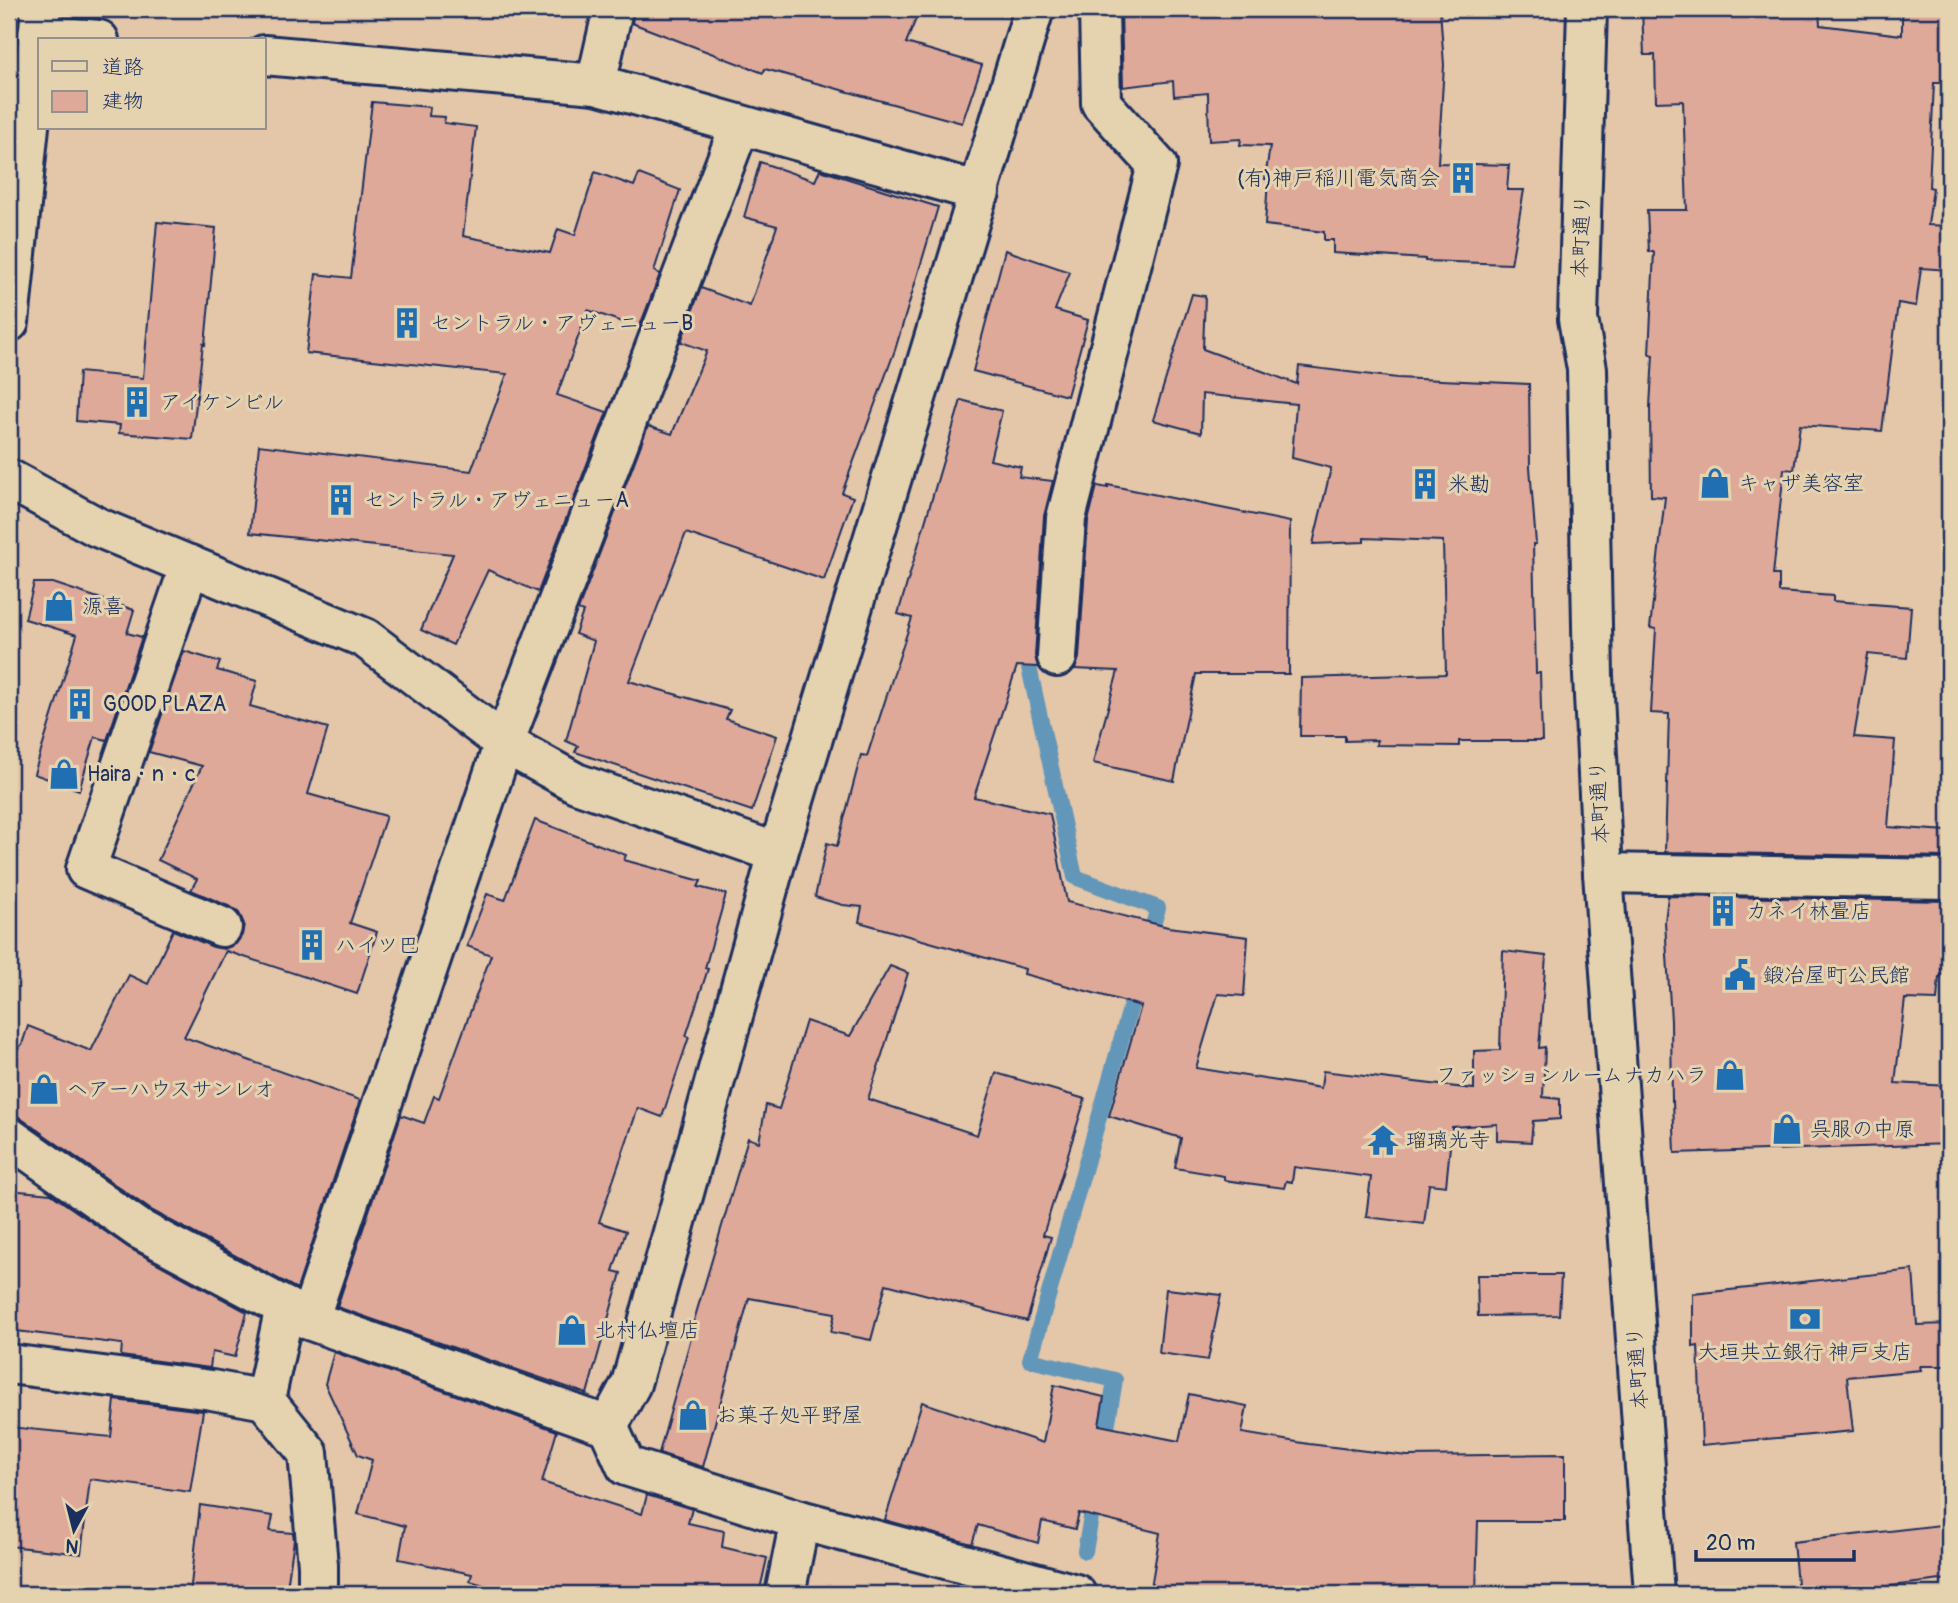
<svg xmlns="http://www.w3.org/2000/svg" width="1958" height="1603" font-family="Pangolin,'Klee One',sans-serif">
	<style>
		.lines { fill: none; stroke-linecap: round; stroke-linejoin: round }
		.stream { stroke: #6497b9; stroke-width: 16 }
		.building { fill: #dfa999; stroke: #1b2f5e; stroke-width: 2 }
		.minor-casing { stroke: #1b2f5e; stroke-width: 44 }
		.minor { stroke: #e5d2af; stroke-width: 38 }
		.labels { text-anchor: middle; stroke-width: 6; stroke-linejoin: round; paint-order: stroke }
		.poi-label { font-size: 21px; fill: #1b2f5e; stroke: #e5d2af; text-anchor: start }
		.street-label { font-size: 21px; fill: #1b2f5e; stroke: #e5d2af }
	</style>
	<rect width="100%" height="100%" fill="#e4c6a9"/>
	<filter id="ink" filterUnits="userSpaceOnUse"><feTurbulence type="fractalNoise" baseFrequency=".0143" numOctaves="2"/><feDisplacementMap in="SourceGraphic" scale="14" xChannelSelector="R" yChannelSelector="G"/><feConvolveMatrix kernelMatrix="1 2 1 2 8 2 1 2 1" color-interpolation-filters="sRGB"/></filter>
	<g filter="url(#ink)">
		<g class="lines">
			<!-- stream -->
			<g class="stream">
				<path d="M1041,548L1043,529L1052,495"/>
				<path d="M1031,647L1029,667L1075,877L1158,908L1148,942"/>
				<path d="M1104,1445L1115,1380L1030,1360L1137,984"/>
				<path d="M1085,1551L1095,1495"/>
			</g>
		</g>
		<!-- building -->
		<g class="building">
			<path d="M634,9H920L906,43L982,65L962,123L765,69L763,73L632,23Z"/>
			<path d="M1244,9H1440L1444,65L1438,163L1509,165L1507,190H1524L1511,264L1425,261V259L1333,253V240H1324V232L1265,225L1268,179H1265L1270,146L1240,145L1241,139L1209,141L1208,93L1174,96L1173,81L1123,87L1121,10L1161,11V15L1244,11Z"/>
			<path d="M1642,9H1819L1820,25L1902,35V9H1949V83H1934L1929,187L1933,188L1928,225L1949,226V270L1921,268L1916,306L1898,303L1882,431L1800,425L1794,470L1784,469L1773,575H1779V592L1833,596V601L1911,607L1907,658L1868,654L1854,737L1895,740L1888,827L1948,831L1946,857L1665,852L1669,714L1651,713L1656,629L1650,628L1665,497L1651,496L1650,407L1653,355L1649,354L1654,252H1649L1647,210H1687L1683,101L1656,102L1655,55H1644Z"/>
			<path d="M372,102L430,107L429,116L445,117L444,123L476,127L463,236L550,253L558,229L575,235L595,172L634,186L639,174L680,190L654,271L660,274L639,328L588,310L557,395L607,412L538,592L488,570L453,645L421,630L453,554L250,533L259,445L471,471L507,374L306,353L316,274L351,278Z"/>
			<path d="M760,162L815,181L820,170L938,207L895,350L842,493L853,497L824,580L686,533L629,681L730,710L726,719L777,736L752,811L575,752L578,746L566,741L594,641L575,634L583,612L578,610L648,426L672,434L707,351L681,342L701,288L750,306L777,226L744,217Z"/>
			<path d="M157,222L216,228L205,345L203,344L192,439L119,433L120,425L76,421L79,372L143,378Z"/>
			<path d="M1005,250L1070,272L1055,310L1088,320L1067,396L973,371Z"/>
			<path d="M1192,294L1205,296L1203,349L1297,384L1299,366L1397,378L1529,384L1530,467L1536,544H1533L1536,673H1540L1542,741H1459V746L1376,745L1377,740L1345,741V736H1300L1301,678L1446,674L1443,541L1364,538V542L1313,544L1331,468L1292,458L1296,404L1202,394L1201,433L1153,420Z"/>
			<path d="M961,400L1002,411L990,460L1021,467L1019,477L1053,481L1044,516L1035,656L1038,667L1017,666L974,797L1050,814L1067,902L1168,927L1248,937L1244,996L1218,994L1196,1068L1321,1088L1323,1071L1474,1089V1051L1500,1050L1503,951L1546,956L1539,1048L1545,1047L1543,1097L1560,1099V1119L1533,1121L1531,1142L1497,1140V1124L1452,1127L1446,1186L1429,1184L1424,1224L1366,1217L1371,1177L1294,1167L1292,1182L1286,1181L1284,1188L1224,1180V1176L1175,1168L1181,1138L1109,1116L1141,1006L1024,974L1025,969L859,922L862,907L843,905L815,897L827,843L837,846L861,755L867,756L912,618L898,614Z"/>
			<path d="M1108,485L1290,522L1289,674H1196L1174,781L1093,763L1118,671L1075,669L1079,658L1088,521L1097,486L1108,488Z"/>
			<path d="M34,583H53L134,610L127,633L142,637L107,740L95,737L79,790L34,774L77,635L25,619Z"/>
			<path d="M184,651L220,662L217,670L257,681L250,706L328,728L308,794L386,816L350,923L377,932L357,994L226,951L184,1037L360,1100L297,1289L151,1210L9,1110V1060L22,1044L28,1026L91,1051L129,975L148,984L173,930L213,947L224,949L236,944L242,935L244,924L239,913L231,907L191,890L197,879L158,860L202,766L149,752Z"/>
			<path d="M535,820L626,855L624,860L701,881L698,887L726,894L705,968L708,969L686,1036L689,1037L662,1117L638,1108L599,1222L626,1231L613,1271L621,1273L587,1394L337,1307L401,1115L424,1123L434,1096L439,1098L491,955L467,946L487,894L505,900Z"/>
			<path d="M1668,896L1944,901L1941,977H1939L1937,1000L1905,999L1895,1083L1949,1086V1144L1675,1153L1673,1101H1672L1671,1021L1665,922Z"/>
			<path d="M890,966L908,973L868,1099L977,1135L996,1073L1085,1099L1043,1235L1051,1237L1027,1321L886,1284L871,1340L831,1332L835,1313L749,1298L703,1467L659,1453L692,1334H690L748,1138L759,1142L766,1105L779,1109L806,1021L850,1036Z"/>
			<path d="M9,1190L51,1194L129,1248L247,1312L235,1357L212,1352L210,1368L121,1356L122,1344L9,1330Z"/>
			<path d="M1913,1270L1917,1325L1949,1324V1366H1920L1921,1370L1847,1377L1853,1431L1702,1445L1698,1346L1693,1347V1294Z"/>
			<path d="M1477,1275H1561L1559,1315L1478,1316Z"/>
			<path d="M1166,1289L1221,1295L1208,1360L1159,1353Z"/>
			<path d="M334,1352L557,1431L542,1482L642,1514L647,1495L692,1509L688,1523L724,1531L722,1547L767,1558L759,1594H516L470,1581L472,1574L399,1559L405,1526L358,1514L372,1460L358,1455L325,1384Z"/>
			<path d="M1054,1385L1104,1397L1099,1425L1179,1441L1189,1394L1247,1406L1242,1433L1309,1444L1407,1456L1565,1454V1521H1478L1476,1594H1150L1160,1533L1079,1513L1075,1529L1042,1521L1038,1543L978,1525L972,1544L885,1520L922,1402L1043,1443Z"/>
			<path d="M115,1400L203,1411L190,1492L90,1479L81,1554L9,1546V1427L111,1437Z"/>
			<path d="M200,1505L273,1516L270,1531L293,1533L294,1540L286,1594H190Z"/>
			<path d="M1949,1524V1579L1824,1594H1798L1793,1542Z"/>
		</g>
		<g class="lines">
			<defs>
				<g id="minor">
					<path d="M1587,9L1578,319L1587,369L1593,676L1603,873L1654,1594"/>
					<path d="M38,35L99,40"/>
					<path d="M264,55L596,84L980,192"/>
					<path d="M596,84L613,9"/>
					<path d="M9,322L41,9"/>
					<path d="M9,479L97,527L365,638L504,743L576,783L778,853"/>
					<path d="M190,565L86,869L222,927"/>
					<path d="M1057,657L1066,518L1157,165L1101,103L1099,9"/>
					<path d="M1603,873L1949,879"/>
					<path d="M9,1137L139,1229L309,1320L608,1426L626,1466L800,1520L1076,1594"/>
					<path d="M309,1320L504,743L740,125"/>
					<path d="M9,1364L212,1390L265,1400L308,1453L318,1565V1594"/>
					<path d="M265,1400L285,1307"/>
					<path d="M608,1426L631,1384L778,853L1034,9"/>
					<path d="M785,1594L800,1520"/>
				</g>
			</defs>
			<!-- minor casing -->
			<use href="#minor" class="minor-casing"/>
			<!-- minor -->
			<use href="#minor" class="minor"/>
		</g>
	</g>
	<!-- icons -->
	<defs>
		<symbol id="building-bare" viewBox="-9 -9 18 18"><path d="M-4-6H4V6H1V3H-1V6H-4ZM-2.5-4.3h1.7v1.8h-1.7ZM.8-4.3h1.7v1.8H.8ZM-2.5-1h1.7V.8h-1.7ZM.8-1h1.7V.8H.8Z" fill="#1f6fb2" stroke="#e5d2af" stroke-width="2.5" paint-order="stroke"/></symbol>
		<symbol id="shop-bare" viewBox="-9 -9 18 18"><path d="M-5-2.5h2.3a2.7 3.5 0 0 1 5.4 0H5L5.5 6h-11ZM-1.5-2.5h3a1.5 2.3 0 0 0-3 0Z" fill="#1f6fb2" stroke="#e5d2af" stroke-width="2.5" paint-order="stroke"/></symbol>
		<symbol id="civic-bare" viewBox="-9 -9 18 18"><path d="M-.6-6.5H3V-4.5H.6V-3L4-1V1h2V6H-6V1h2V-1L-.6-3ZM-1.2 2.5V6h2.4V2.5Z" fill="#1f6fb2" stroke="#e5d2af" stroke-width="2.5" paint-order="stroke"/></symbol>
		<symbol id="temple-bare" viewBox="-9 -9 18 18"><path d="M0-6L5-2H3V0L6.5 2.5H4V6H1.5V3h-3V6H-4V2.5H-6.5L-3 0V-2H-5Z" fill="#1f6fb2" stroke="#e5d2af" stroke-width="2.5" paint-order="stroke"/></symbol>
		<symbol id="bank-bare" viewBox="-9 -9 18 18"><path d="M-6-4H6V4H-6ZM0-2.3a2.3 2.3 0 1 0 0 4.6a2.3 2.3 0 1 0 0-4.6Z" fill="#1f6fb2" stroke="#e5d2af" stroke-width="2.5" paint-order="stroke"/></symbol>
	</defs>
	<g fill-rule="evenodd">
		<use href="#building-bare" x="1441" y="156" width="44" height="44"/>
		<use href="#building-bare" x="385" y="301" width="44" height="44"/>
		<use href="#building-bare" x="115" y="380" width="44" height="44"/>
		<use href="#shop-bare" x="1693" y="461" width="44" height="44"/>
		<use href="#building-bare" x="1403" y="462" width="44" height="44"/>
		<use href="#building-bare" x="319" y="478" width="44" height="44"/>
		<use href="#shop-bare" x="37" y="584" width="44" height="44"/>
		<use href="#building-bare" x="58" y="682" width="44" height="44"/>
		<use href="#shop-bare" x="42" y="752" width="44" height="44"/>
		<use href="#building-bare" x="1701" y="889" width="44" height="44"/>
		<use href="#building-bare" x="290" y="923" width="44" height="44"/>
		<use href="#civic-bare" x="1718" y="953" width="44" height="44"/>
		<use href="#shop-bare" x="1708" y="1053" width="44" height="44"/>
		<use href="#shop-bare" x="22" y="1067" width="44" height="44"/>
		<use href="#shop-bare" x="1765" y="1107" width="44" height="44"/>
		<use href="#temple-bare" x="1361" y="1118" width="44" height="44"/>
		<use href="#bank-bare" x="1783" y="1297" width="44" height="44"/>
		<use href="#shop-bare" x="550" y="1308" width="44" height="44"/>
		<use href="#shop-bare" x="671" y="1393" width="44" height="44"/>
	</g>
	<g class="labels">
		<!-- poi labels -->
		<g class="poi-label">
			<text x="1440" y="185" text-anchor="end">(有)神戸稲川電気商会</text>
			<text x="430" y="330">セントラル・アヴェニューB</text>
			<text x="160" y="409">アイケンビル</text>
			<text x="1738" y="490">キャザ美容室</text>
			<text x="1448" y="491">米勘</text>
			<text x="364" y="507">セントラル・アヴェニューA</text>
			<text x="82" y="613">源喜</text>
			<text x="103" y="711">GOOD PLAZA</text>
			<text x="87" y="781">Haira・n・c</text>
			<text x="1746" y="918">カネイ林畳店</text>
			<text x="335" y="952">ハイツ巴</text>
			<text x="1763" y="982">鍛冶屋町公民館</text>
			<text x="1707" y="1082" text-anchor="end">ファッションルームナカハラ</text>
			<text x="67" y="1096">ヘアーハウスサンレオ</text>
			<text x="1810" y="1136">呉服の中原</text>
			<text x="1406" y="1147">瑠璃光寺</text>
			<text x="595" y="1337">北村仏壇店</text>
			<text x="1805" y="1359" text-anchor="middle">大垣共立銀行 神戸支店</text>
			<text x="716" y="1422">お菓子処平野屋</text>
		</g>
		<!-- street labels -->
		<g class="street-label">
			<text transform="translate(1581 236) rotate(-88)" y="7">本町通り</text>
			<text transform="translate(1599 802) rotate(-93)" y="7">本町通り</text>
			<text transform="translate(1637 1368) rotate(-94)" y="7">本町通り</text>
		</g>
	</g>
	<!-- margin -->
	<rect width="1958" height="1603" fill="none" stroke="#e5d2af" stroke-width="35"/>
	<rect x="18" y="18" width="1923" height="1568" fill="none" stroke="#1b2f5e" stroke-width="2.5" filter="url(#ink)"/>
	<!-- legend -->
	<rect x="38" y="38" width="228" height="91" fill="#e5d2af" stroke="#94918f" stroke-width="2"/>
	<rect x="52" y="61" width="35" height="10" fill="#e5d2af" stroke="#94918f" stroke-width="2"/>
	<text x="102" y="74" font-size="21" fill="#1b2f5e">道路</text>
	<rect x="52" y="91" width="35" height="21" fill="#dfa999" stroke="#94918f" stroke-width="2"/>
	<text x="102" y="108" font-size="21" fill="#1b2f5e">建物</text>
	<!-- north arrow -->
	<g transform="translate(74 1530) rotate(187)" stroke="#e5d2af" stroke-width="5" paint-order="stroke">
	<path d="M0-5L12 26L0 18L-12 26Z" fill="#1b2f5e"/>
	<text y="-10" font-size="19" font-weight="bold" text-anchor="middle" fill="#1b2f5e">N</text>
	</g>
	<!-- scale -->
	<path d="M1696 1550v10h158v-10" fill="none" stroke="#1b2f5e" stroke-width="3.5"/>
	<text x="1706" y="1550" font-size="21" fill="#1b2f5e" stroke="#e5d2af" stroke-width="5" paint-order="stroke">20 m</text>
</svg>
